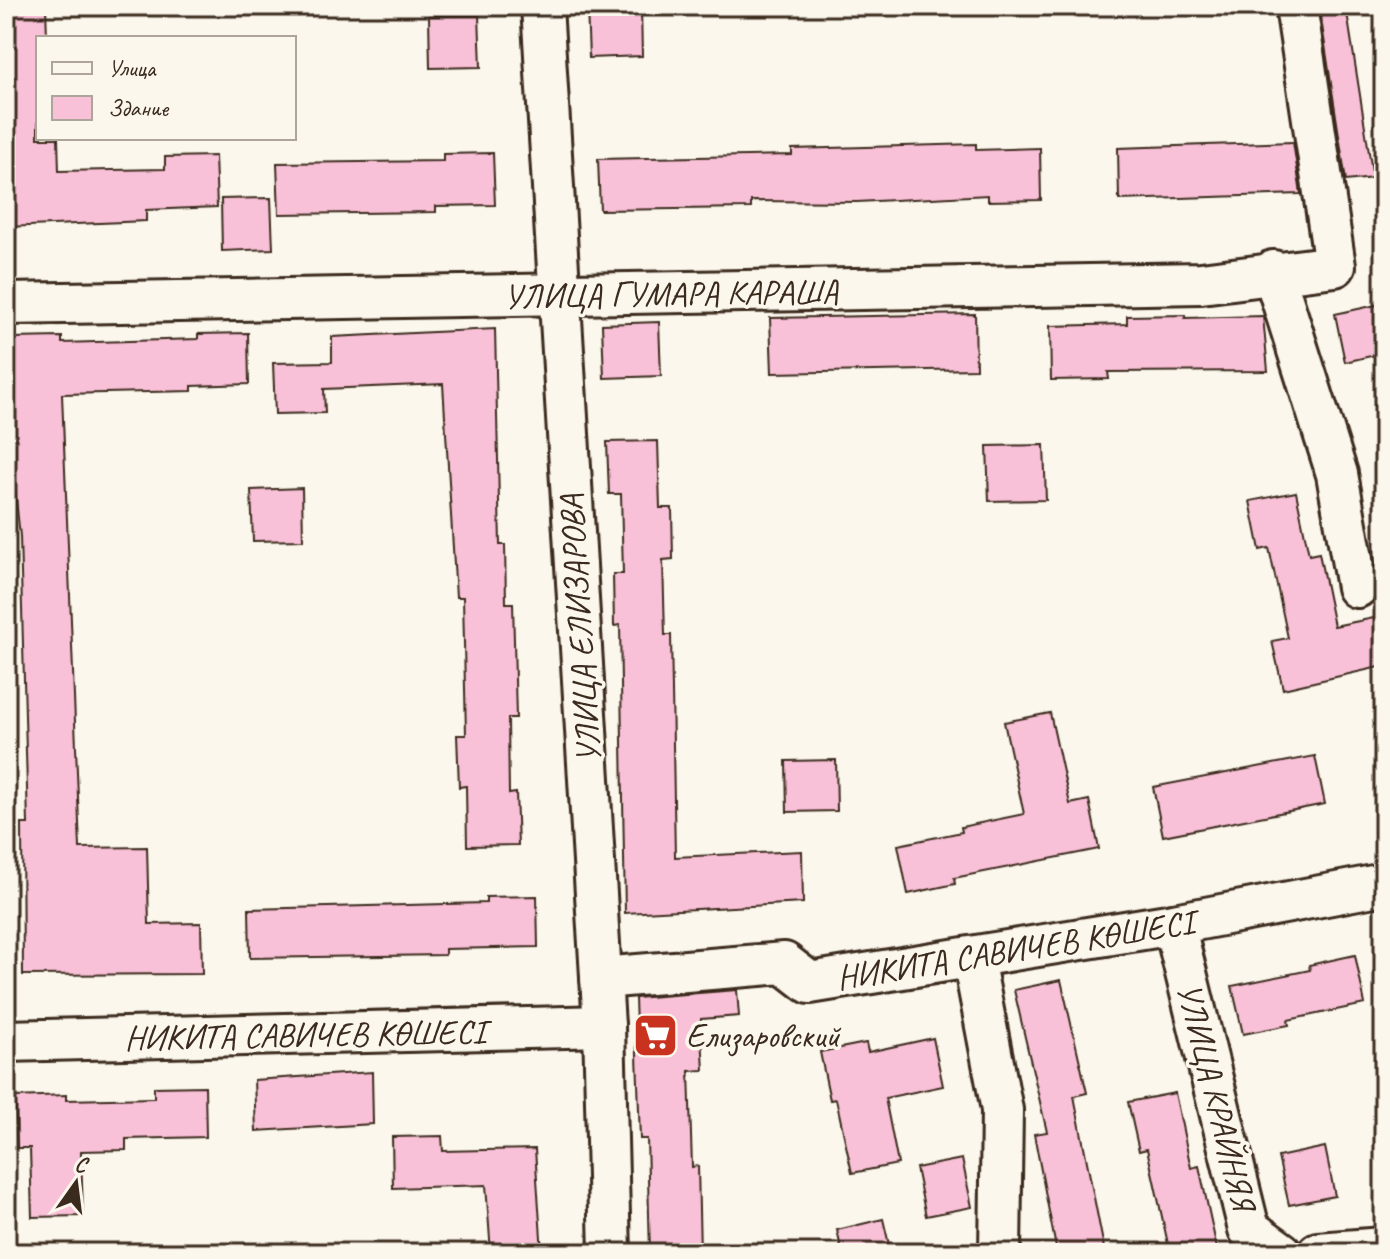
<svg xmlns="http://www.w3.org/2000/svg" width="1390" height="1259" font-family="Caveat,sans-serif">
	<style>
		.building { fill: #f9c1d7; stroke: #3b2a1e; stroke-width: 2 }
		.lines { fill: none; stroke-linecap: round; stroke-linejoin: round }
		.minor-casing { stroke: #3b2a1e; stroke-width: 46 }
		.minor { stroke: #fbf7ec; stroke-width: 40 }
		.labels { text-anchor: middle; stroke-width: 7; stroke-linejoin: round; paint-order: stroke }
		.street-label { font-size: 34px; fill: #3b2a1e; stroke: #fbf7ec }
		.poi-label { font-size: 34px; fill: #3b2a1e; stroke: #fbf7ec; text-anchor: start }
	</style>
	<rect width="100%" height="100%" fill="#fbf7ec"/>
	<filter id="ink" filterUnits="userSpaceOnUse"><feTurbulence type="fractalNoise" baseFrequency=".0125" numOctaves="2"/><feDisplacementMap in="SourceGraphic" scale="16" xChannelSelector="R" yChannelSelector="G"/><feConvolveMatrix kernelMatrix="1 2 1 2 8 2 1 2 1" color-interpolation-filters="sRGB"/></filter>
	<g filter="url(#ink)">
		<!-- building -->
		<g class="building">
			<path d="M6,6H46L47,38H38V138H58L59,171L165,169V157L215,156L217,207L146,210V221L6,227Z"/>
			<path d="M587,6H641L642,56L589,58Z"/>
			<path d="M1319,6H1346L1373,178L1346,181Z"/>
			<path d="M479,15L481,67L430,68L429,16Z"/>
			<path d="M1293,142L1301,194L1119,200L1118,148Z"/>
			<path d="M976,144V150L1040,148L1041,200L988,201V195L857,202L751,201V208L600,210L598,159L792,155V149Z"/>
			<path d="M493,153L495,205L436,206V212L279,214L277,163L443,161V154Z"/>
			<path d="M271,198L273,249L222,251L221,199Z"/>
			<path d="M1381,304L1384,353L1345,362L1335,314Z"/>
			<path d="M975,314L976,369L772,373L770,318Z"/>
			<path d="M1185,315V318L1263,316L1268,371L1108,372L1109,379L1051,380L1050,326L1127,324V316Z"/>
			<path d="M659,322L661,376L604,378L602,324Z"/>
			<path d="M495,329L500,545H505L506,603H513L516,718H508L509,794L516,793L518,845L467,846L466,786L459,787L457,735H466L463,597H456L443,384L324,389L325,413L275,414L273,363L332,362V337Z"/>
			<path d="M248,333L249,384L192,386V391L62,394L80,848L147,847L149,924L201,923L202,974L23,975L22,824H28L20,536L14,482L12,338L62,337V343L198,339V334Z"/>
			<path d="M658,441L660,508H672L673,559L663,560L665,635H671L675,857L802,851L803,903L625,913L620,625L614,626L613,574H623L621,494H609L607,442Z"/>
			<path d="M1044,445L1046,500L989,501L987,446Z"/>
			<path d="M302,488L303,540L253,541L251,490Z"/>
			<path d="M1296,492L1309,555L1319,553L1334,626L1384,616V666L1283,689L1272,641L1288,638L1269,548L1260,550L1250,501Z"/>
			<path d="M1050,713L1070,804L1089,800L1099,849L954,878L955,884L908,894L898,845L962,832L961,827L1024,814L1004,722Z"/>
			<path d="M1315,756L1325,804L1163,836L1153,787Z"/>
			<path d="M836,760L837,811L787,812L786,761Z"/>
			<path d="M537,896L538,947L445,949V955L250,958L249,909L486,903V897Z"/>
			<path d="M1355,955L1365,1004L1288,1020L1289,1025L1243,1034L1232,986L1310,970L1309,965Z"/>
			<path d="M1061,980L1087,1093L1074,1096L1104,1248L1079,1253H1057L1034,1134L1047,1132L1014,990Z"/>
			<path d="M737,990L739,1016L701,1019L704,1070L689,1071L692,1167L698,1166L700,1253H650L647,1139H640L635,998Z"/>
			<path d="M933,1038L943,1086L885,1098L898,1164L852,1173L836,1099L830,1100L820,1052L866,1043L868,1052Z"/>
			<path d="M372,1072L373,1124L256,1131L254,1080Z"/>
			<path d="M205,1086L206,1137L126,1139V1150L81,1151L83,1216L32,1217L30,1148H17L15,1097L66,1095V1100L154,1098V1087Z"/>
			<path d="M1175,1093L1191,1168L1199,1166L1218,1253H1170L1147,1149L1139,1151L1128,1102Z"/>
			<path d="M442,1136L443,1151L535,1149L542,1253H491L486,1185L393,1188L392,1137Z"/>
			<path d="M1325,1147L1335,1196L1289,1205L1278,1157Z"/>
			<path d="M962,1159L972,1207L926,1216L916,1168Z"/>
			<path d="M883,1219L891,1253H842L837,1230Z"/>
		</g>
		<g class="lines">
			<defs>
				<g id="minor">
					<path d="M542,6L604,1026L610,1253"/>
					<path d="M1273,271L1337,474L1357,587"/>
					<path d="M6,304L1201,283L1335,266L1296,6"/>
					<path d="M1174,924L1249,1229L1282,1253"/>
					<path d="M973,958L1002,1110L1000,1253"/>
					<path d="M601,978L784,963L810,983L1174,924L1384,884"/>
					<path d="M6,1041L604,1026"/>
					<path d="M1318,1253L1384,1248"/>
				</g>
			</defs>
			<!-- minor casing -->
			<use href="#minor" class="minor-casing"/>
			<!-- minor -->
			<use href="#minor" class="minor"/>
		</g>
	</g>
	<!-- icons -->
	<defs>
		<symbol id="supermarket-square" viewBox="-11 -11 22 22"><rect x="-9" y="-9" width="18" height="18" rx="4" fill="#c8321e" stroke="#fbf7ec"/><path d="M-6-5.5h2.5l.6 2H6L4.5 2H-2.5L-4.4-4H-6ZM-1.5 3.2a1.3 1.3 0 1 0 .1 0ZM3 3.2a1.3 1.3 0 1 0 .1 0Z" fill="#fff"/></symbol>
	</defs>
	<g fill-rule="evenodd">
		<use href="#supermarket-square" x="630" y="1010" width="51" height="51"/>
	</g>
	<g class="labels">
		<!-- street labels -->
		<g class="street-label">
			<text transform="translate(671 293) rotate(-1)" y="12">УЛИЦА ГУМАРА КАРАША</text>
			<text transform="translate(579 629) rotate(-94)" y="12">УЛИЦА ЕЛИЗАРОВА</text>
			<text transform="translate(1015 949) rotate(-9)" y="12">НИКИТА САВИЧЕВ КӨШЕСІ</text>
			<text transform="translate(305 1034) rotate(-1)" y="12">НИКИТА САВИЧЕВ КӨШЕСІ</text>
			<text transform="translate(1217 1096) rotate(76)" y="12">УЛИЦА КРАЙНЯЯ</text>
		</g>
		<!-- poi labels -->
		<g class="poi-label">
			<text x="686" y="1047">Елизаровский</text>
		</g>
	</g>
	<!-- margin -->
	<rect width="1390" height="1259" fill="none" stroke="#fbf7ec" stroke-width="32"/>
	<rect x="16" y="16" width="1358" height="1227" fill="none" stroke="#3b2a1e" stroke-width="3" filter="url(#ink)"/>
	<!-- legend -->
	<rect x="36" y="36" width="260" height="104" fill="#fbf7ec" stroke="#aea59a" stroke-width="2"/>
	<rect x="52" y="62" width="40" height="12" fill="#fbf7ec" stroke="#aea59a" stroke-width="2"/>
	<text x="108" y="76" font-size="24" fill="#3b2a1e">Улица</text>
	<rect x="52" y="96" width="40" height="24" fill="#f9c1d7" stroke="#aea59a" stroke-width="2"/>
	<text x="108" y="116" font-size="24" fill="#3b2a1e">Здание</text>
	<!-- north arrow -->
	<g transform="translate(76 1183) rotate(14)" stroke="#fbf7ec" stroke-width="6" paint-order="stroke">
	<path d="M0-6L14 30L0 20L-14 30Z" fill="#3b2a1e"/>
	<text y="-12" font-size="22" font-weight="bold" text-anchor="middle" fill="#3b2a1e">С</text>
	</g>
</svg>
